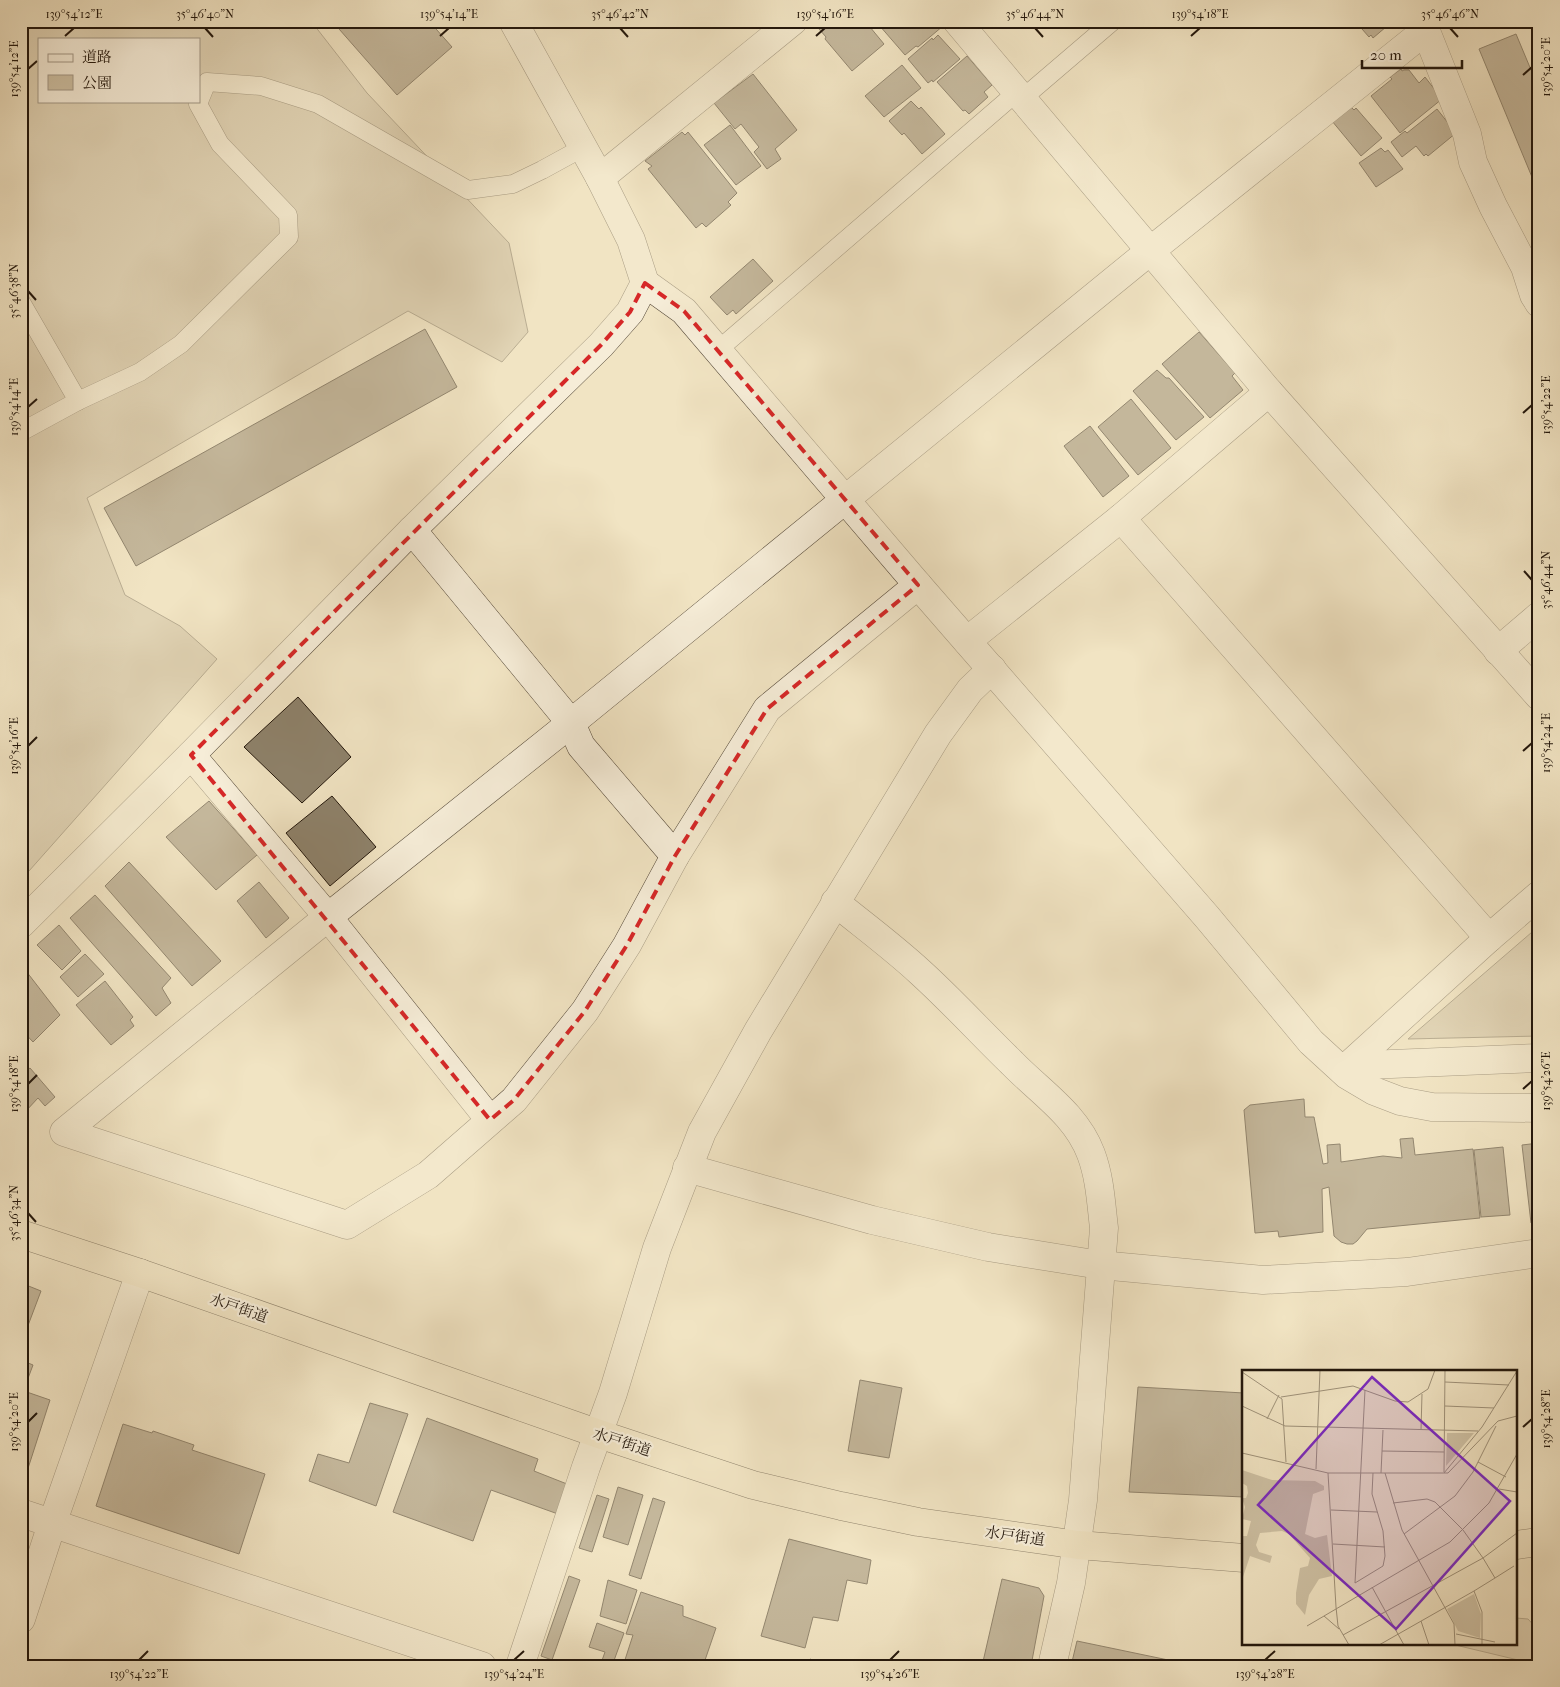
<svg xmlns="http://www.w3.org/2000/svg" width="1560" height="1687" font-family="'IM FELL French Canon','Noto Serif JP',serif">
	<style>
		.green { fill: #cec1a4; stroke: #786c58; fill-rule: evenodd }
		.building { fill: #8e826b; stroke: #23170c }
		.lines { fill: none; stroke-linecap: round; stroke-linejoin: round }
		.service-casing { stroke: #564a3a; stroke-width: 19 }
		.minor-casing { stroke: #564a3a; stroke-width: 29 }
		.tertiary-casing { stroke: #564a3a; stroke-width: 29 }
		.trunk-casing { stroke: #23170c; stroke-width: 29 }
		.service { stroke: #f6edd8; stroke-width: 18 }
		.minor { stroke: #f6edd8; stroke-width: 28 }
		.tertiary { stroke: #f6edd8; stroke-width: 28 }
		.trunk { stroke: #f1e4c3; stroke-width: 28 }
		.marked { fill: none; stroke: #d62828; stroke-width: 4; stroke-dasharray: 10 6; stroke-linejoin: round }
		.ticks { fill: none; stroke: #23170c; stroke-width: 2 }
		.labels { text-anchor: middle; stroke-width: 4.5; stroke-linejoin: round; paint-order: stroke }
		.street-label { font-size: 15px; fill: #23170c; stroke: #f6edd8 }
		.inset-road { fill: none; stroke: #9f927a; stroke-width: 1 }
		.view { fill: #7b2cbf; fill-opacity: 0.15; stroke: #7b2cbf; stroke-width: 2.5 }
		.inset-edge { fill: none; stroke: #23170c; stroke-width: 2.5 }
		.neatline { fill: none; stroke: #23170c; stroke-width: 2 }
		.ticks-label { font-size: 12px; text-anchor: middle; fill: #23170c }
	</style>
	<rect width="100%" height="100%" fill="#f1e4c3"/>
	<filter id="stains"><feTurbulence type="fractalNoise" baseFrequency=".004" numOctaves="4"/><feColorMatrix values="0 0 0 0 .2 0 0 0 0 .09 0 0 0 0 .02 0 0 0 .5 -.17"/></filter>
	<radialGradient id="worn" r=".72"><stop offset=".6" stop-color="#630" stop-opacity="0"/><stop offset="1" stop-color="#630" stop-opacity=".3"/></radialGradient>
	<!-- green -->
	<g class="green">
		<path d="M21,21H311L367,93L509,243L528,332L502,362L408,311L87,498L125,595L180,626L217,659L21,880ZM39,39H199V101H39Z"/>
		<path d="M1539,926V1036L1408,1039Z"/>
		<path d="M1516,1618L1528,1619L1539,1631V1665L1447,1643H1516Z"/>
	</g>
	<!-- building -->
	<g class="building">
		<path d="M332,21H429L452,47L397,95Z"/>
		<path d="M829,21H865L884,44L852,71L825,39L826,37L819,29Z"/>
		<path d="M884,21H939L943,26L918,47L916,46L905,55L879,25Z"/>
		<path d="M1355,21H1393L1373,38L1371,35L1369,37Z"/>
		<path d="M1516,34L1539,89V194L1479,49Z"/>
		<path d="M938,35L960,59L933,82L932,80L928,83L908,59L932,38L933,40Z"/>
		<path d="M967,56L992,85L984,92L988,97L969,114L965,110L963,111L937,82Z"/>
		<path d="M902,65L921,88L884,117L865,96Z"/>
		<path d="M1401,69L1402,71L1404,70H1409L1419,83L1425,77L1442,99L1400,133L1371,96L1392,79L1390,77Z"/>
		<path d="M753,74L797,130L775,149L781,159L767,169L754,152L759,147L755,142L741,124L735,129L714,103Z"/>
		<path d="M911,101L919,109L921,107L945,134L922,154L904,133L902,135L889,121Z"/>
		<path d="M1350,106L1354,110L1356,108L1382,138L1361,156L1332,121Z"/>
		<path d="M1437,109L1456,133L1428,156L1426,154L1424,156L1416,146L1402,157L1391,142L1405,131L1407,133Z"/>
		<path d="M730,125L761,166L736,185L704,145Z"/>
		<path d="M682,132L685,135L688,132L737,193L728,202L731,205L706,227L702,223L696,228L648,169L652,166L645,161Z"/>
		<path d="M1381,148L1385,152L1388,150L1403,169L1376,187L1359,163Z"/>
		<path d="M753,259L773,281L736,314L733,310L727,315L710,297Z"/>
		<path d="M425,329L457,387L136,566L104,508Z"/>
		<path d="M1199,332L1235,373L1232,376L1243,390L1210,418L1162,364Z"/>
		<path d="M1157,370L1166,378H1169L1204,417L1176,440L1133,391Z"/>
		<path d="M1131,399L1171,448L1138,475L1098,427Z"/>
		<path d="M1090,426L1129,476L1103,497L1064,446Z"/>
		<path d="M298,697L351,757L302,803L244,747Z"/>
		<path d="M332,796L376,847L330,886L286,833Z"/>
		<path d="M209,801L257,855L216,890L166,837Z"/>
		<path d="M129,862L221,961L192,986L105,886Z"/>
		<path d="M259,882L289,918L266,938L237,901Z"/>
		<path d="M95,895L171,978L162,988L171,1003L156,1016L70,918Z"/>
		<path d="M59,925L81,951L62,970L37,945Z"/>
		<path d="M85,954L104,974L78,997L60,977Z"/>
		<path d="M26,971L60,1015L33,1042L21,1029V975Z"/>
		<path d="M105,981L133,1017L130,1020L134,1026L111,1045L76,1005Z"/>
		<path d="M30,1068L55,1097L45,1106L38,1098L25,1112L21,1108V1075Z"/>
		<path d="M1304,1099L1305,1117H1314L1323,1164L1328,1163L1327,1145L1340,1144L1341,1162L1383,1156L1402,1158L1400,1139L1413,1138L1415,1155L1473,1149L1480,1218L1367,1229L1357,1241L1353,1244H1347L1341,1242L1334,1236L1329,1187L1322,1189L1323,1232L1279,1237L1278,1231L1255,1233L1244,1110L1250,1105Z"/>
		<path d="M1539,1143V1223H1531L1522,1145Z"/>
		<path d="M1503,1147L1510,1215L1481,1217L1474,1150Z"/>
		<path d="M21,1283L41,1291L21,1344Z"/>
		<path d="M21,1360L33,1365L24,1389L21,1388Z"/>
		<path d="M860,1380L902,1388L889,1458L848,1451Z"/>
		<path d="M1138,1387L1244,1393V1497L1129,1492Z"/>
		<path d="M21,1390L50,1400L22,1487H21Z"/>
		<path d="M370,1403L408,1414L376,1506L309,1481L318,1454L349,1463Z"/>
		<path d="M427,1418L538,1459L534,1471L567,1484L558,1514L491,1490L473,1541L393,1512Z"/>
		<path d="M123,1424L152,1433L153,1431L194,1445L192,1450L265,1474L239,1554L96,1506Z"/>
		<path d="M618,1487L643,1495L628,1545L603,1537Z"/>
		<path d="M597,1495L609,1499L592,1552L579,1548Z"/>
		<path d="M653,1498L665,1502L641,1579L629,1575Z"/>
		<path d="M789,1539L871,1560L867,1584L847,1580L838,1621L813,1617L805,1648L761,1636Z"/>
		<path d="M569,1576L580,1580L552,1660L541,1656Z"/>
		<path d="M1002,1579L1039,1588L1044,1596L1031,1666H982Z"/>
		<path d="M608,1580L637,1590L626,1624L600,1616Z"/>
		<path d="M641,1592L683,1606V1616L716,1628L703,1666H623L633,1635L626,1634Z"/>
		<path d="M597,1623L624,1633L612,1666H600L605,1652L589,1647Z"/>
		<path d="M1077,1641L1197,1666H1071Z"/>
		<path d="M810,1659L829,1666H807Z"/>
	</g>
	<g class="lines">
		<defs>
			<g id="service">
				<path d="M1023,98L1113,21"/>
				<path d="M21,302L78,401"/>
				<path d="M718,350L1017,92"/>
				<path d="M21,432L78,401L140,372L181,344L289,237L288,215L220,144L198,104L207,82L261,86L318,104L468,190L513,184L542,170L584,147"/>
			</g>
			<g id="minor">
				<path d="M957,21L1269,392L1539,696"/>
				<path d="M1422,21L1467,134L1473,162L1493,206L1525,267L1534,295L1539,303"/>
				<path d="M600,178L793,21"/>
				<path d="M645,283L684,311L918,585L1207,917L1311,1042L1347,1075L1374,1091L1400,1101L1432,1107L1539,1108"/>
				<path d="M1121,518L1489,938"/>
				<path d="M412,530L571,723L581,746L675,856"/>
				<path d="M918,585L767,709L675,856L627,945L585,1011L514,1100L428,1175L347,1225L64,1132L328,917L571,723L1150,251L1425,31"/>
				<path d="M967,641L1121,518L1269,392"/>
				<path d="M1498,651L1539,616"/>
				<path d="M191,755L328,917L490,1120"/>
				<path d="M835,902C863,925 893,947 920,972C952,1001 981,1033 1012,1063C1040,1092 1076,1114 1091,1154C1100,1178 1101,1203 1104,1228L1083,1500L1071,1583L1052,1666"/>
				<path d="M1342,1066L1539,1058"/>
				<path d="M1348,1066L1489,938L1539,895"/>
				<path d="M687,1168L872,1220L988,1247L1100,1265L1263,1280L1407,1272L1539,1253"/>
				<path d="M21,1513L482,1666"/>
				<path d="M21,1619L52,1524L140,1273"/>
				<path d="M520,1666L586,1467L613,1393L657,1248L702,1132L758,1031L938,734L970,690L992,669"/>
			</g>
			<path id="tertiary" d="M21,924L191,755L412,530L601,345L630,312L645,283L631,240L600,178L513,21"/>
			<g id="trunk">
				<path d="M21,1234L140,1273L599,1434L753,1485L841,1506L918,1522L1078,1545L1244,1558"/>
				<path d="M1516,1545L1539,1542"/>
			</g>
		</defs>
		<!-- service casing -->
		<use href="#service" class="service-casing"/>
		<!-- minor casing -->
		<use href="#minor" class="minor-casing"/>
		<!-- tertiary casing -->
		<use href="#tertiary" class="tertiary-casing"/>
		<!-- trunk casing -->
		<use href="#trunk" class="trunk-casing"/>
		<!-- service -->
		<use href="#service" class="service"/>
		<!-- minor -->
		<use href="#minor" class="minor"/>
		<!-- tertiary -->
		<use href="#tertiary" class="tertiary"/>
		<!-- trunk -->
		<use href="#trunk" class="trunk"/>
	</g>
	<!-- marked area -->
	<path d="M0 0H1560V1687H0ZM645,283L684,311L918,585L767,709L675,856L627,945L585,1011L514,1100L490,1120L191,755L601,345L630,312Z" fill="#f1e4c3" fill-opacity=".55" fill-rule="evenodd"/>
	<path class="marked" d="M645,283L684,311L918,585L767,709L675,856L627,945L585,1011L514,1100L490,1120L191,755L601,345L630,312Z"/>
	<!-- ticks -->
	<path class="ticks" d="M205,28L213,37M620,28L628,37M1035,28L1043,37M1450,28L1458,37M65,36L74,28M440,36L449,28M816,36L825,28M1191,36L1200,28M28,69L37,61M1523,75L1532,67M28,291L36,300M28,407L37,399M1523,413L1532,405M1524,571L1532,580M28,746L37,737M1523,751L1532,743M28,1084L37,1075M1523,1089L1532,1081M28,1213L36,1222M28,1422L37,1413M1523,1427L1532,1419M139,1660L148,1651M514,1660L524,1651M890,1660L899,1651M1265,1660L1275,1651"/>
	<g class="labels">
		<!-- street labels -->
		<g class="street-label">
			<text transform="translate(239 1308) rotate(19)" y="5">水戸街道</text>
			<text transform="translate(622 1442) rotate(18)" y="5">水戸街道</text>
			<text transform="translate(1015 1536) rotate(8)" y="5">水戸街道</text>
		</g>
	</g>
	<!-- overview -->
	<g transform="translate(1242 1370)">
		<rect width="275" height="275" fill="#f1e4c3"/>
		<path d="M205,63H232L204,96ZM0,100L30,110L73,111L82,116V120L71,124L63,164L73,168L85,165L90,206L77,209L67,225L63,245L54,234V223L58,198L66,196L68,188L47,164L40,161L18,163L14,175L17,182L30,186L28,193L8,186L0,210V166H5L9,151L0,149L3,137L0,128H4L6,123L5,116L0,113ZM232,224L239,244L238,268L216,261L205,239Z" fill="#cec1a4"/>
		<path class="inset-road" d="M0,2L40,29L44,92M203,12L267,15M123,20L113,213L141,196L143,186L141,161L130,124L131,103M39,27L111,16L153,31L166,32L186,19L193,0M0,36L43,56L236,61M203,36L252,38M25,49L37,25M179,60L180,24M140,81L202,82M0,83L86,103L94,237M236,92L264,107M74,99L78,0M202,102L203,0M86,103H206L256,51L275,46M139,103L141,60M143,103L160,160L212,254L213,275M202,103L240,57L275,1M257,119L275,122M151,133L185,129L193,132L221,160L241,188L253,208L232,221L240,242V275M89,140L135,142M162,164L213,126L231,102L254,56M91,174L143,177M253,208L272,196M130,217L162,275M94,237L96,256L107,275M82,246L97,259M179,251L187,275M65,256L208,172L247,133L275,84M214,264L253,272M101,265L241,188L275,163M137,275L232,221"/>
		<path class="view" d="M130,7L268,131L154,259L16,135Z"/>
		<rect width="275" height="275" class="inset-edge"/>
	</g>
	<!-- margin -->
	<rect width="1560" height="1687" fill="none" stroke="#f1e4c3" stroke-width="55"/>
	<!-- legend -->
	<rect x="38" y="38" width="162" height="65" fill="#f6edd8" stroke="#a29786"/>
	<rect x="48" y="54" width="25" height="8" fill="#f6edd8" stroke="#a29786"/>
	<text x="82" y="62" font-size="15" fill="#23170c">道路</text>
	<rect x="48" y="75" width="25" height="15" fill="#cec1a4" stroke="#a29786"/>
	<text x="82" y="88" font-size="15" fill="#23170c">公園</text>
	<!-- scale -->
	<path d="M1362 60v8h100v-8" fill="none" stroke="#23170c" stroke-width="2.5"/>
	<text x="1370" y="60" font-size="15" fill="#23170c" stroke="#f6edd8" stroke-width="4" paint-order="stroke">20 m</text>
	<rect x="28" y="28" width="1504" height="1632" class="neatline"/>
	<g class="ticks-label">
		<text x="74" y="18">139°54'12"E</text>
		<text x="205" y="18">35°46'40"N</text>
		<text x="449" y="18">139°54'14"E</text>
		<text x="620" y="18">35°46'42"N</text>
		<text x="825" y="18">139°54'16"E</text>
		<text x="1035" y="18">35°46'44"N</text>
		<text x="1200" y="18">139°54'18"E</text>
		<text x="1450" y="18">35°46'46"N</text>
		<text transform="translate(1546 67) rotate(-90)" y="4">139°54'20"E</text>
		<text transform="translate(14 69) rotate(-90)" y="4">139°54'12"E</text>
		<text transform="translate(14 291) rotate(-90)" y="4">35°46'38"N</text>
		<text transform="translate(1546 405) rotate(-90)" y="4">139°54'22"E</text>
		<text transform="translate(14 407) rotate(-90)" y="4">139°54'14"E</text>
		<text transform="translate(1546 580) rotate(-90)" y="4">35°46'44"N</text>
		<text transform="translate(1546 743) rotate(-90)" y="4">139°54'24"E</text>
		<text transform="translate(14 746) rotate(-90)" y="4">139°54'16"E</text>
		<text transform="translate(1546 1081) rotate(-90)" y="4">139°54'26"E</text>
		<text transform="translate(14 1084) rotate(-90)" y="4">139°54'18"E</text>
		<text transform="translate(14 1213) rotate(-90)" y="4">35°46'34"N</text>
		<text transform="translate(1546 1419) rotate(-90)" y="4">139°54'28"E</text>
		<text transform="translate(14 1422) rotate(-90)" y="4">139°54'20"E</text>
		<text x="139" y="1678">139°54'22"E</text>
		<text x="514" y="1678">139°54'24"E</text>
		<text x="890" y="1678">139°54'26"E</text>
		<text x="1265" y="1678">139°54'28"E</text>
	</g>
	<rect width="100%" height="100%" filter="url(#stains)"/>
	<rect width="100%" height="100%" fill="url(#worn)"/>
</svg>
